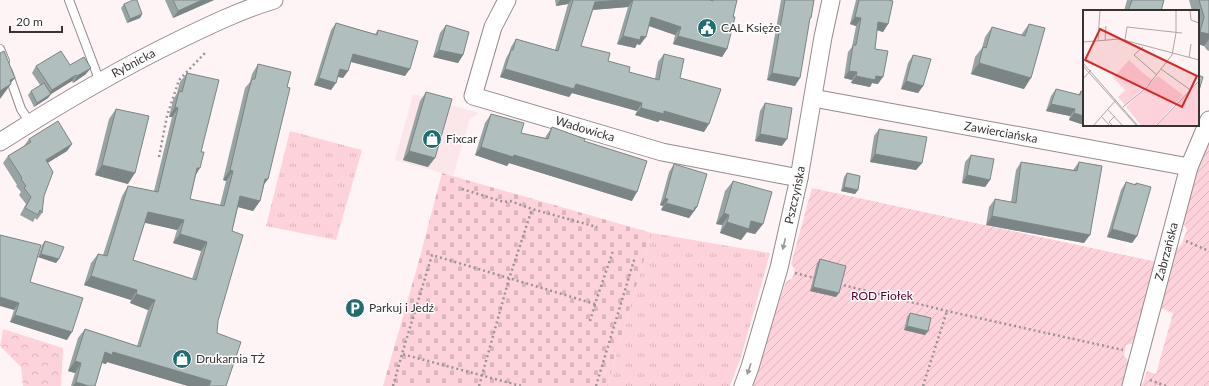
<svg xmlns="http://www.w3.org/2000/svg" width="1209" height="386" font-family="Lato,sans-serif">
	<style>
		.built { fill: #fbe6ea }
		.grass { fill: url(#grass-tufts) }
		.forest { fill: url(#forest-crowns) }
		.cemetery { fill: url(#cemetery-stones) }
		.garden { fill: url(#garden-furrows) }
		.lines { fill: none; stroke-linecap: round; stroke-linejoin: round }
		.service-casing { stroke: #958a8c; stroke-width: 10 }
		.minor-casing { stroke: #958a8c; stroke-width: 19 }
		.path { stroke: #9a9394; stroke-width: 2.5; stroke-dasharray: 2 3; stroke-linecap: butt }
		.service { stroke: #fff; stroke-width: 8 }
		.minor { stroke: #fff; stroke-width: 17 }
		.wall { fill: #98a3a3; fill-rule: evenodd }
		.shaded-wall { fill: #7c8585 }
		.building { fill: #b1bebe; stroke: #7c8585; fill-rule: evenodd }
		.oneway { fill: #9b9899 }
		.labels { text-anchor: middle; stroke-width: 3; stroke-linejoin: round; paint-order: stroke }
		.poi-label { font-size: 12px; fill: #373233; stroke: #fff; text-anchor: start }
		.street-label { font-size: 12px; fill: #373233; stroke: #fff }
		.park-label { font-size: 12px; fill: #5b0027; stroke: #fff }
		.inset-road { fill: none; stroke: #aea6a8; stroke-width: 1 }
		.view { fill: #d62828; fill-opacity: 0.15; stroke: #d62828; stroke-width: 2 }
		.inset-edge { fill: none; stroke: #373233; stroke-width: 2 }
	</style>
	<defs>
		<pattern id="grass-tufts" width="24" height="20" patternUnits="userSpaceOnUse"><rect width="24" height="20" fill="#fed2db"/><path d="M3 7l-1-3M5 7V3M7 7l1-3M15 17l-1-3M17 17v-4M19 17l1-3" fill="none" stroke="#dab5bc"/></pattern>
		<pattern id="forest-crowns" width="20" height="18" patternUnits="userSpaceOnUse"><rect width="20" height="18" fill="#fed2db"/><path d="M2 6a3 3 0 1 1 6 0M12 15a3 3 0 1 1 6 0" fill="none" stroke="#dab5bc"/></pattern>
		<pattern id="cemetery-stones" width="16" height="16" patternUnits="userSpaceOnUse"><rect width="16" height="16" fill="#fed2db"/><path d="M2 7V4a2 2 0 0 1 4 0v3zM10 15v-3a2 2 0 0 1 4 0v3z" fill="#dab5bc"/></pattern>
		<pattern id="garden-furrows" width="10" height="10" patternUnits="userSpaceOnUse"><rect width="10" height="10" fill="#fed2db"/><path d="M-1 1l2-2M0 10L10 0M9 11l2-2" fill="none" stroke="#dab5bc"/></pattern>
	</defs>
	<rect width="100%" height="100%" fill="#fef4f6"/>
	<!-- built -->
	<path class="built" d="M413,94L479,113L470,119L453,176L395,160Z"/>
	<!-- grass -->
	<g class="grass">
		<path d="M290,131L362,150L336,240L266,226Z"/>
		<path d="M652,233L770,253L741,357L730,386H607Z"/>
	</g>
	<!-- forest -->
	<path class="forest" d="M3,329L63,348L61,386H23L21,367L0,346Z"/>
	<!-- cemetery -->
	<path class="cemetery" d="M442,173L652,233L607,386H383L420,257Z"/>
	<!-- garden -->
	<g class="garden">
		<path d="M1209,138V386H1138L1143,383L1147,371L1156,374L1173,313L1160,308L1176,249L1181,245L1187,230L1183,223L1199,162Z"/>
		<path d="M812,188L1157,262L1135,343L1126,345L1124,356L1129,361L1122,386H751L786,281L792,279L795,269L791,264Z"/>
	</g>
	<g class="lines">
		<defs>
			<g id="service">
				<path d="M69,0L100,82"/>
				<path d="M0,49L5,61"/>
				<path d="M8,72L21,109L30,123"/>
			</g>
			<g id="minor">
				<path id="s1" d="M507,0L493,27L473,96L662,152L799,178"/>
				<path id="s2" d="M813,98L1189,167"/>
				<path id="s3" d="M0,142C58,105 117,70 179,40C210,25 241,10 274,0"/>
				<path id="s4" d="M743,386L750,367L779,268L799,178L823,37L831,0"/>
				<path id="s5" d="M1131,386L1189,167L1209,120"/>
			</g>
		</defs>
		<!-- service casing -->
		<use href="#service" class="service-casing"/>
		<!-- minor casing -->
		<use href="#minor" class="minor-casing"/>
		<!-- path -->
		<g class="path">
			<path d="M159,157L167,116L179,80L205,53"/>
			<path d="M462,189L504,202L510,201L532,209L597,227"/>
			<path d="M1186,241L1209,251"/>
			<path d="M795,273L815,278"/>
			<path d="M839,284L947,311L1123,350"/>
			<path d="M590,321L595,304"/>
			<path d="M1150,380L1166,386"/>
			<path d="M393,386L402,354"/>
			<path d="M479,386L509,279L532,209"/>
			<path d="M521,386L402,354L432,255L595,304L613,251"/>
			<path d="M596,386L635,257"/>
			<path d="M923,386L947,311"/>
		</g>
		<!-- service -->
		<use href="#service" class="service"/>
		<!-- minor -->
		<use href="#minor" class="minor"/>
	</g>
	<!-- wall -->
	<g class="wall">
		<path d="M165,0H214L173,18Z"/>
		<path d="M555,0H737L733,17L727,49L722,57L673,44L675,35L649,26L640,45L637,44L635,48L617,44L628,7L593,10L581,46L629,72L655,79L658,62L664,54L680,78L704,132L660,120L658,122L635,115L637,111L572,93L569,97L500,77L506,58L509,53L511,47L516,39L555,50L568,4L556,6Z"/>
		<path d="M781,0H814L795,86L767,80Z"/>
		<path d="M856,0H889L888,24L883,32L877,30L875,49L878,84L872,83L870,87L851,83L852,80L844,78L848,52L852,47L856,26L850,24Z"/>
		<path d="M1127,0H1164L1161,11H1124Z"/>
		<path d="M1189,0H1209V51L1207,50L1204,46L1198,44V11H1192Z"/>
		<path d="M124,4L142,14L140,18L127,23L121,8Z"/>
		<path d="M336,23L375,34L378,30L405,76L351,62L348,71L343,78L338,77L331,90L314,85L331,30Z"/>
		<path d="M1029,24L1024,89L971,74L975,57L982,48L985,37L992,27L1021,35Z"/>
		<path d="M446,25L463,55L458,63L433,57L440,33Z"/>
		<path d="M913,55L923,86L918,93L901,89L908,63Z"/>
		<path d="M258,64L264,186L260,201L253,211L238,207L232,231L218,321L217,333L226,386H188L107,362L106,364L102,363L95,386H71L75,373L68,371L78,338L85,329L137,346L148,310L130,303L131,300L84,285L91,263L98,254L103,255L122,196L128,186L154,191L172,117H169L173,100L177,93L180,82L187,73L196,175L190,199L220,205L226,181L223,180L245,88L250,82L252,74ZM145,222L177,230L173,243L201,251L192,279L133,260Z"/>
		<path d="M70,65L86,74L73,83L72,81L51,94L48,98L34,107L28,95L31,91L40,85L32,73L36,66Z"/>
		<path d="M1056,89L1078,95L1081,91L1084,125L1069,120L1070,116L1046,111L1051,96Z"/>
		<path d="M426,92L428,167L403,160L420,101Z"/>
		<path d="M765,103L782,146L755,141L760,111Z"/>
		<path d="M116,109L128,184L95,175L109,119Z"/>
		<path d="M491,114L521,133L545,138L546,136L552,127L584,141L632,201L509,163L507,166L475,155L485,123Z"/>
		<path d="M879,129L922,163L916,170L870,162L874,136Z"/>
		<path d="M29,139L72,144L67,151L47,163L42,213L37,220L35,218L33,222L20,215L26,204L19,195L21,192L16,186L17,185L3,163L8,156L24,146Z"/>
		<path d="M971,155L990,180L985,187L962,183L965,162Z"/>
		<path d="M1021,162L1073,170L1079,162L1084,243L986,225L989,207L995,199L1011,202L1016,170Z"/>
		<path d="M674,164L697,207L689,218L661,210L663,206L660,205L669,172Z"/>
		<path d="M847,173L858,190L855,194L841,191L844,177Z"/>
		<path d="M733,181L763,224L755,234L747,232L741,240L720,233L722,225L716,224L725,191Z"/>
		<path d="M1126,182L1135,185L1136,183L1137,236L1132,243L1107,237L1121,190Z"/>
		<path d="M45,241L56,263L38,257L42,245Z"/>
		<path d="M820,259L836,297L810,291L817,263Z"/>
		<path d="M30,282L67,340L10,322L14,310Z"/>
		<path d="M910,313L925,335L904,330L907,317Z"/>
	</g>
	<!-- shaded-wall -->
	<g class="shaded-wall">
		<path d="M202,0H214L173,18L178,11Z"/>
		<path d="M560,0H571L568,4L556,6Z"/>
		<path d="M623,0H633L628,7L590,10L595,2Z"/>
		<path d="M142,14L140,18L127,23L130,19Z"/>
		<path d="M651,17L681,27L675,35L646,25Z"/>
		<path d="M855,17L861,18L856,26L850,24Z"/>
		<path d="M878,22L888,24L883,32L873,29Z"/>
		<path d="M1200,32L1209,34V39L1204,46L1198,44V34Z"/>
		<path d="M623,36H641L646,37L640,45L637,44L635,48L617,44Z"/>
		<path d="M678,36L727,49L722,57L673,44Z"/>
		<path d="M439,50L463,55L458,63L433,57Z"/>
		<path d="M353,54L410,69L405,76L348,61Z"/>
		<path d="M979,63L1031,78L1024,89L971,74Z"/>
		<path d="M91,68L86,74L73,83L77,76Z"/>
		<path d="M340,69L348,71L343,78L335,76Z"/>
		<path d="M505,69L576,84L642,103L637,111L572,93L569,97L500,77Z"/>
		<path d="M849,71L857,72L852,80L844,78Z"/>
		<path d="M772,73L800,78L795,86L767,80Z"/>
		<path d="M76,75L72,81L51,94L48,98L34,107L37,103L47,96L52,90Z"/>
		<path d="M856,76H876L883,77L878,84L872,83L870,87L851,83Z"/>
		<path d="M15,78L10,84H11L0,99V91L10,80Z"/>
		<path d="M319,78L336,83L331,90L314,85Z"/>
		<path d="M906,81L923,86L918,93L901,89Z"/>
		<path d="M1051,104L1075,109L1070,116L1046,111Z"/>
		<path d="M175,107L178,108L172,117H169Z"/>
		<path d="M641,108L664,111L709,124L704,132L660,120L658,122L635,115Z"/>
		<path d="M1074,113L1084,116V125L1069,120Z"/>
		<path d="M760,134L787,139L782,146L755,141Z"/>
		<path d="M72,144L67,151L41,167L46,160Z"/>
		<path d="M481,147L514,155L637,192L632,201L509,163L507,166L475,155Z"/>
		<path d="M409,151L435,158L428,167L403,160Z"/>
		<path d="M875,154L922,163L916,170L870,162Z"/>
		<path d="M102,165L135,173L128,184L95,175Z"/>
		<path d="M197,168H200L194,178Z"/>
		<path d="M230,170L233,171L226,181L223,180Z"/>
		<path d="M967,175L990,180L985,187L962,183Z"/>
		<path d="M265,179H268L261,189Z"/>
		<path d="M844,187L858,190L855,194L841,191Z"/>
		<path d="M240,196L260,201L253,211L234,206Z"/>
		<path d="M665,198L668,199L663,206L660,205Z"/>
		<path d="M666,203L697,207L689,218L661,210Z"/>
		<path d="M148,212L184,220L177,230L141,222Z"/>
		<path d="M724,213L729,215L722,225L716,224Z"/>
		<path d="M992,216L1090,235L1084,243L986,225Z"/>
		<path d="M751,221L763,224L755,234L747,232L741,240L720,233L727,222Z"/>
		<path d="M1112,229L1137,236L1132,243L1107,237Z"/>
		<path d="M180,234L207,242L201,251L173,243Z"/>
		<path d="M41,254L59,259L56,263L38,257Z"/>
		<path d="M91,276L137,290L131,300L84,285Z"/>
		<path d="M813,287L839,293L836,297L810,291Z"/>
		<path d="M136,294L155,300L148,310L130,303Z"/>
		<path d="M0,297L19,303L14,310L0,306Z"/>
		<path d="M15,315L72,332L67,340L10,322Z"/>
		<path d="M907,326L928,331L925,335L904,330Z"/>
		<path d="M105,352H113L211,381L208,386H188L107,362L106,364L98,362Z"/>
		<path d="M75,361L81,363L75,373L68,371Z"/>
		<path d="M76,382L89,386H73Z"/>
	</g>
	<!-- building -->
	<g class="building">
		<path d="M133,0H137L142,14L130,19L124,4Z"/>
		<path d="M173,0H202L178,11Z"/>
		<path d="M573,0H623L595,2L581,46L610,53L608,61L630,67L629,72L659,80L664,54L684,59L680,78L721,89L709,124L664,111V114L641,108L642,103L576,84L574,89L505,69L511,50H513L516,39L558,51Z"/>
		<path d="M633,0H710L713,1V0H737L733,17H735L727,49L678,36L681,27L651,17L646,37L641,36L640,40L623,36Z"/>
		<path d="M785,0H814L811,18H810L800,78L772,73Z"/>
		<path d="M859,0H889L893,1L888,24L878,22L875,49L888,51L883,77L876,76L875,80L856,76L857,72L849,71L853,45H856L861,18L855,17Z"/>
		<path d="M1132,0H1164L1161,11H1128Z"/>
		<path d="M1199,0H1209V34L1200,32L1204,17Z"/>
		<path d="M336,23L377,35L378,30L418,41L410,69L353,54L348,71L340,69L336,83L319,78Z"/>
		<path d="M1029,24L1045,28L1031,78L979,63L983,47L986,48L992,27L1025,36Z"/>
		<path d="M446,25L469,32L463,55L439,50Z"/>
		<path d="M4,51L15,78L10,80L11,84L0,91V53Z"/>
		<path d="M61,51L70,65L84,57L91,68L77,76L76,75L52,90L36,66Z"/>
		<path d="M913,55L931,59L923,86L906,81Z"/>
		<path d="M258,64L291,72L287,87L290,88L268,179H265L260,201L240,196L232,231L243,235L218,321L217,333L241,342L226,386H209L211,381L113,352L112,355L105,352L95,386H89L76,382L81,363L75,361L85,329L140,347L155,300L136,294L137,290L91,276L98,254L107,256L128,186L158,192L178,108L175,107L179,91L182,92L187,73L219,80L201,152H204L200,168H197L190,199L224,206L233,171L230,170L248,93L252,79H255ZM148,212L184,220L180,234L207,242L196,280L133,260Z"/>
		<path d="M1198,75L1203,77L1198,94Z"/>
		<path d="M44,83L51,94L37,103L31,91Z"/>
		<path d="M1056,89L1080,95L1081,91L1084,92V116L1074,113L1075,109L1051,104Z"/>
		<path d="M426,92L452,99L435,158L409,151Z"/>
		<path d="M765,103L792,108L787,139L760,134Z"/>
		<path d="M116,109L149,116L135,173L102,165Z"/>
		<path d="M491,114L524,123L521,133L548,139L552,127L585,139L584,141L647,161L637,192L514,155L513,157L481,147Z"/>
		<path d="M58,121L72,144L46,160L53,172L44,196L42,213L40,210L38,215L25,208L31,197L24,188L26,186L21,179L22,178L8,156L31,142L29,139Z"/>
		<path d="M879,129L927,137L922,163L875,154Z"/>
		<path d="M971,155L994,159L990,180L967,175Z"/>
		<path d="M1021,162L1077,171L1079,162L1102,166L1090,235L992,216L995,199L1016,203Z"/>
		<path d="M674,164L707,174L697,207H695L694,211L666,203L668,199L665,198Z"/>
		<path d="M847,173L860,176L858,190L844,187Z"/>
		<path d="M733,181L772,192L763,224L751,221L749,229L727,222L729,215L724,213Z"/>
		<path d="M1126,182L1136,185V183L1151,187L1137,236L1112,229Z"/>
		<path d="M0,235L41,245L30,282L83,298L72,332L15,315L19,303L0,297Z"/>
		<path d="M45,241L64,247L59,259L41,254Z"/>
		<path d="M820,259L846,266L839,293L813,287Z"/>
		<path d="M910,313L931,318L928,331L907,326Z"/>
	</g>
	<!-- one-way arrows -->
	<defs><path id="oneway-solid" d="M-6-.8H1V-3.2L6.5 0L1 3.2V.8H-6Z"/></defs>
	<g class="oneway">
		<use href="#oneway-solid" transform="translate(784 244) rotate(103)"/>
		<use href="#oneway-solid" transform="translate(749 369) rotate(109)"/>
	</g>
	<!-- icons -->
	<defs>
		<symbol id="civic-disc" viewBox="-11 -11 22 22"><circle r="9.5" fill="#206c6e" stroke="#fff"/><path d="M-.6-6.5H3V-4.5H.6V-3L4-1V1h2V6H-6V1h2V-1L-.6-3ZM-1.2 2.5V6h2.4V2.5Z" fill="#fff"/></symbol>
		<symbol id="shop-disc" viewBox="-11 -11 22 22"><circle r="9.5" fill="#206c6e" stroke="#fff"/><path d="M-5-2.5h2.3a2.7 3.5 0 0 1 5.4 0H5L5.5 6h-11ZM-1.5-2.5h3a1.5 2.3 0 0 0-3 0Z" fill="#fff"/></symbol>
		<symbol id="parking-disc" viewBox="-11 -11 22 22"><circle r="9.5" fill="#206c6e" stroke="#fff"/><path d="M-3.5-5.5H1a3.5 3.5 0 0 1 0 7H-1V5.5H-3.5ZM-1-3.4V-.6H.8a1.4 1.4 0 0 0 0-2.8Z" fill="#fff"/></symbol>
	</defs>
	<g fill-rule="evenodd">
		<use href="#civic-disc" x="696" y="17" width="22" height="22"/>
		<use href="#shop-disc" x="421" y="128" width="22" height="22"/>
		<use href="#parking-disc" x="344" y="297" width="22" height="22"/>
		<use href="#shop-disc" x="171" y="348" width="22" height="22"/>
	</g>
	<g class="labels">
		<!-- poi labels -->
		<g class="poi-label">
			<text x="721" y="32">CAL Księże</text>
			<text x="446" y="143">Fixcar</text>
			<text x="369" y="312">Parkuj i Jedź</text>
			<text x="196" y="363">Drukarnia TŻ</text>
		</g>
		<!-- street labels -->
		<g class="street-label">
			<text dy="4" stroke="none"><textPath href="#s3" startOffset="155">Rybnicka</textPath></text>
			<text dy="4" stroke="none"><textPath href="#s1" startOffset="219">Wadowicka</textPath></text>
			<text dy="4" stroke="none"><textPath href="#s2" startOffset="191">Zawierciańska</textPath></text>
			<text dy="4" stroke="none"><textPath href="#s4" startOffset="198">Pszczyńska</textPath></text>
			<text dy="4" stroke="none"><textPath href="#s5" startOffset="139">Zabrzańska</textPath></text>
		</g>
		<!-- park labels -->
		<g class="park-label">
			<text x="882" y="300">ROD Fiołek</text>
		</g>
	</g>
	<!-- overview -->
	<g transform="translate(1083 10)">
		<rect width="116" height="116" fill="#fef4f6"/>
		<path d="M60,63L69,70L42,95L35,87Z" fill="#fed2db"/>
		<path d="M46,50L60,63L44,81L30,68Z" fill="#fed2db"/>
		<path d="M75,66L100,85L72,116H59L43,97ZM116,72V116H74Z" fill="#fed2db"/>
		<path class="inset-road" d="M107,0L108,10L116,13M15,30L17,0M22,30L23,16M42,30L44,17L99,23M0,32L37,29L116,50M60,37L51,45L74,65M106,48L108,34M0,53L55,116M0,56L54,116M78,59L106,79M0,69L8,60M40,97L63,78L89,45L93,23V0M25,100L40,116M19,107L27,116M10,116L33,90M30,116L26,112L32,106M73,116L116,71"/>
		<path class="view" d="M17,19L114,66L99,97L2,50Z"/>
		<rect width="116" height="116" class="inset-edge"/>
	</g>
	<!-- scale -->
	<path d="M10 26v6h52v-6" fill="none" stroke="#373233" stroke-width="2"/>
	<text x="16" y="26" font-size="12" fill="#373233" stroke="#ffffff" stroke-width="3" paint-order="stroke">20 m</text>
</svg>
